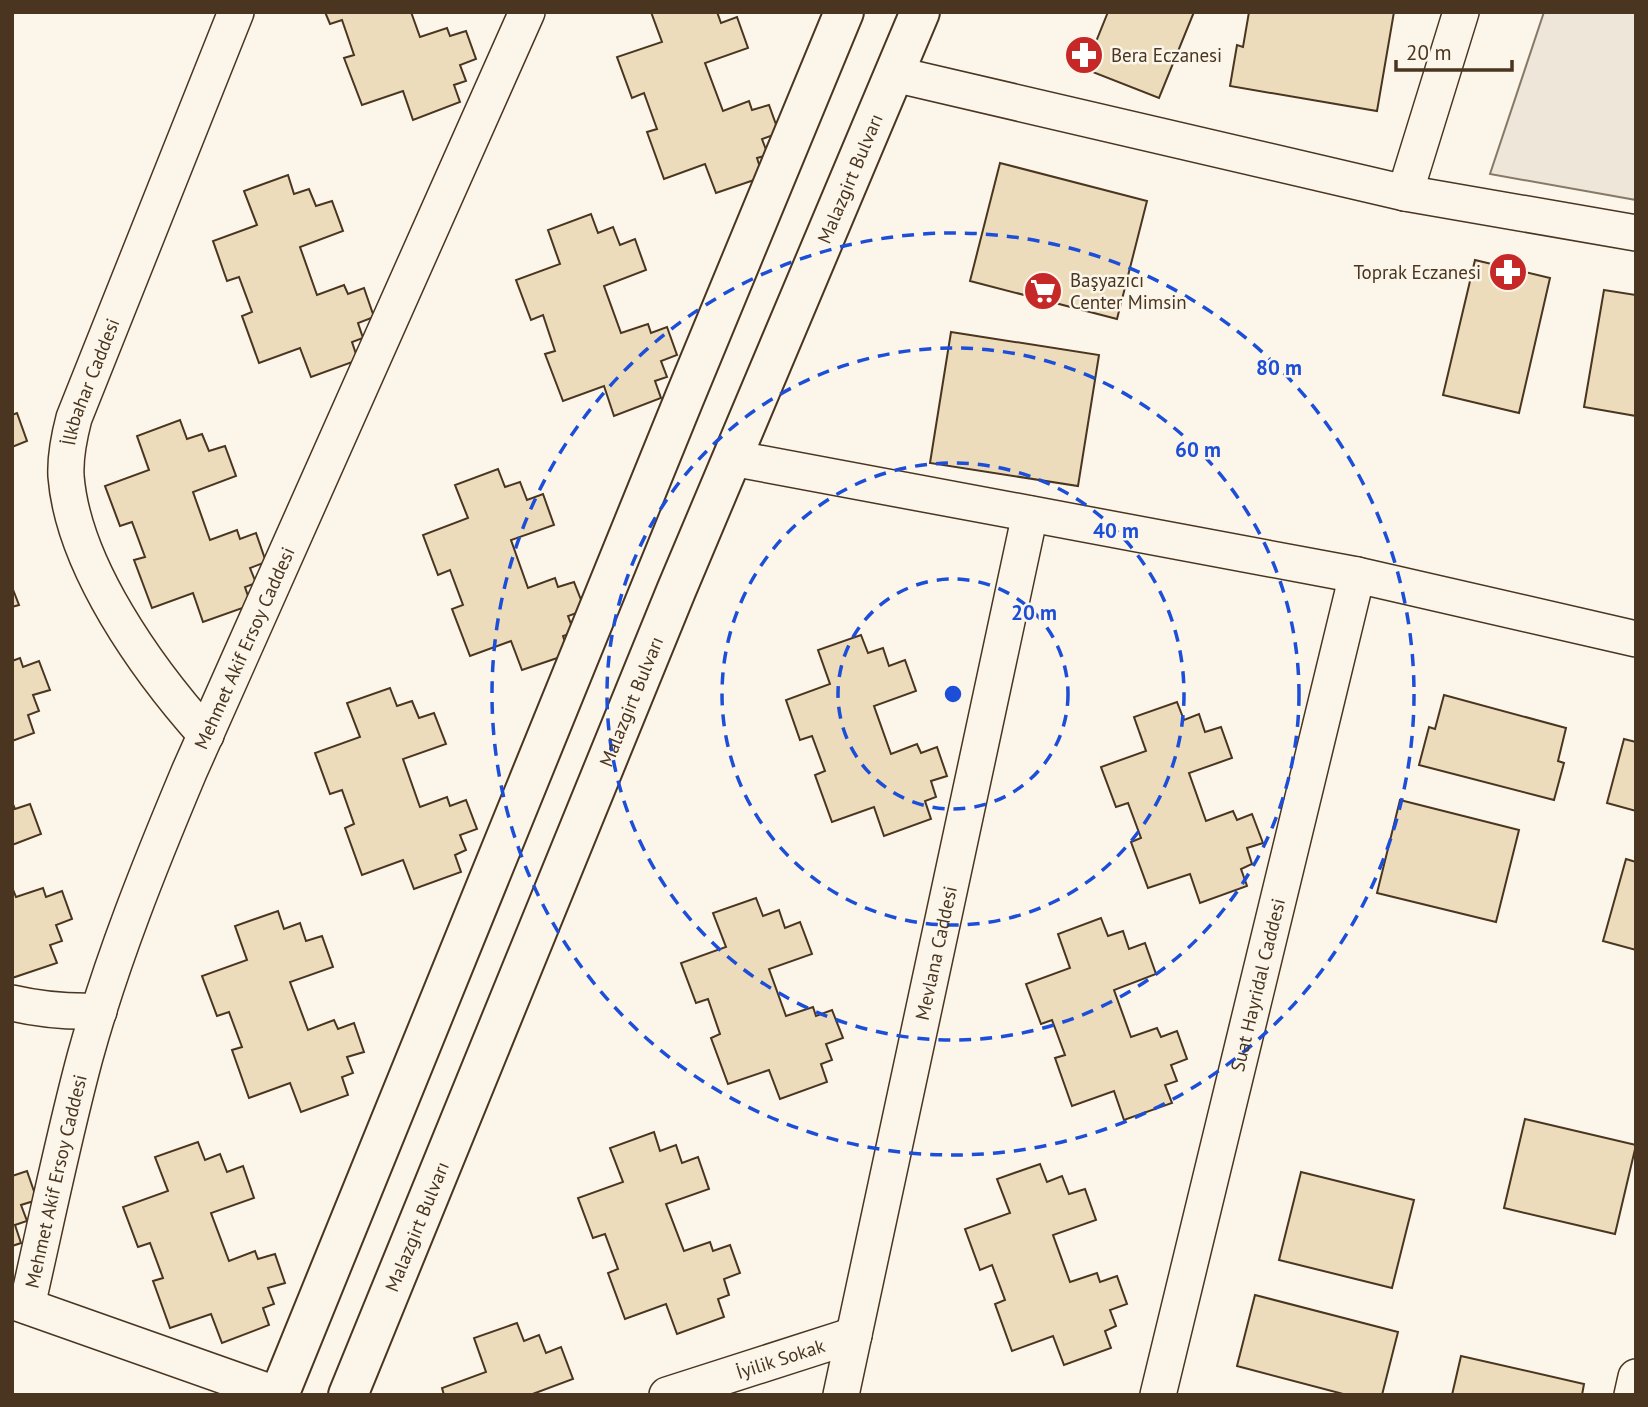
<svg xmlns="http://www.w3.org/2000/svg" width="1648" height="1407" font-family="'PT Sans',sans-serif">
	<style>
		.green { fill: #ede6d9; stroke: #887966; stroke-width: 2 }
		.building { fill: #ecdcbc; stroke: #4a3520; stroke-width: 2 }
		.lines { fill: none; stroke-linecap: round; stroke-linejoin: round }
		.minor-casing { stroke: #4a3520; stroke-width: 38 }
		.trunk-casing { stroke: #4a3520; stroke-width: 42 }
		.minor { stroke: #fbf6e9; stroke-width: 35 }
		.trunk { stroke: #fbf6e9; stroke-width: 38 }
		.ring { fill: none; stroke: #1d4ed8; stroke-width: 3.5; stroke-dasharray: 12 9 }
		.labels { text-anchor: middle; stroke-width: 5; stroke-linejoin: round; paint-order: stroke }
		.poi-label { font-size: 19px; fill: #4a3520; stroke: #fbf6e9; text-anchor: start }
		.street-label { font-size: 19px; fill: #4a3520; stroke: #fbf6e9 }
		.centre { fill: #1d4ed8; stroke: #fbf6e9; stroke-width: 3.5 }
		.ring-label { font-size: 21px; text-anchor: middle; font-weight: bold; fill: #1d4ed8; stroke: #fbf6e9; stroke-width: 5; stroke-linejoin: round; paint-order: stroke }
	</style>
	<rect width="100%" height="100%" fill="#fbf6e9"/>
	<!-- green -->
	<path class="green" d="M1544,12H1636V200L1490,174Z"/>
	<!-- building -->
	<g class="building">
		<path d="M325,12H411L420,37L447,28L450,36L466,31L476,59L460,65L466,81L454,85L460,102L413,120L403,91L362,105L344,58L354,55L342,20L330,24Z"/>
		<path d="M651,12H717L721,23L737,17L748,48L705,63L723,111L749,101L752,110L769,105L779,133L762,139L768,155L757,158L763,177L716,193L705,164L664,179L647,132L657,129L644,93L632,98L617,57L662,42Z"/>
		<path d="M1108,12H1194L1159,98L1085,69Z"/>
		<path d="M1249,12H1394L1377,111L1230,86L1237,45L1243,47Z"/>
		<path d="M1000,163L1147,201L1117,319L970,281Z"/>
		<path d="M288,175L294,194L309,189L316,206L332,201L343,231L300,247L317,295L344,285L348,294L364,288L374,317L358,323L363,338L352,342L358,360L311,377L300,348L259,363L242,316L252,312L239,277L227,281L213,241L257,225L244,191Z"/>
		<path d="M591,214L598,233L613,227L620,245L635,239L646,270L604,286L621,333L648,324L651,333L667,327L677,355L661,361L667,377L655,381L661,398L614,416L604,386L563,401L545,354L555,351L543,315L531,320L516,280L560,264L548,230Z"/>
		<path d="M1475,260L1550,278L1519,413L1443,395Z"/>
		<path d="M1604,290L1636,295V416L1584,407Z"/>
		<path d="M951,332L1099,355L1078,486L930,463Z"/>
		<path d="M17,413L27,441L12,447V415Z"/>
		<path d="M180,420L187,439L202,434L209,451L225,446L236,476L193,492L210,540L237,530L240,539L256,533L266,562L250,568L256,583L245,587L251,605L203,622L193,593L152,608L134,560L145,557L132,522L120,526L105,486L149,470L137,436Z"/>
		<path d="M498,469L505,487L520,482L527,500L543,494L554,525L511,540L528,588L555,578L558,587L574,582L585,610L568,616L574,632L563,636L569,654L522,670L511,641L470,656L452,609L463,605L450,570L438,575L423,535L468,518L455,485Z"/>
		<path d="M12,587L19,605L12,607Z"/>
		<path d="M861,635L868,653L883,648L889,666L905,660L916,691L874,706L891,754L917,744L921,753L937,747L947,776L931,781L936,797L925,801L931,819L884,836L874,807L832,822L815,775L825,771L812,736L800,740L786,700L830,684L818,650Z"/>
		<path d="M20,658L23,667L39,661L50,690L33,695L39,711L28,715L34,733L12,741V661Z"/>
		<path d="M390,688L397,706L412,701L419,718L434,713L446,744L403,759L420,807L447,797L450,806L466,800L477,829L460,835L466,850L455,855L461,872L414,889L403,860L362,875L345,828L354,824L342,790L330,794L315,753L360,737L347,703Z"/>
		<path d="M1444,695L1566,728L1558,761L1564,763L1554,800L1419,765L1429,727L1435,729Z"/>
		<path d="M1177,702L1184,720L1199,714L1205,732L1221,727L1232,758L1189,773L1206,821L1233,811L1237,820L1252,814L1263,843L1247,848L1252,864L1241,869L1247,886L1200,903L1190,874L1148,888L1131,842L1141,838L1128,803L1116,807L1101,767L1146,751L1134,717Z"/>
		<path d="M1624,739L1636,742V811L1607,803Z"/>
		<path d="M1400,800L1519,830L1496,922L1377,893Z"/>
		<path d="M12,802L15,809L30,804L41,834L12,845Z"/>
		<path d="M1626,859L1636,862V950L1603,941Z"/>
		<path d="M12,887L16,897L43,888L46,897L62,891L72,919L56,925L62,941L50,945L57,963L12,978Z"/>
		<path d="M756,898L763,916L779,910L785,928L800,922L812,954L769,969L786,1016L813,1007L816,1016L832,1010L843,1038L826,1044L832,1060L821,1064L827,1082L780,1099L769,1070L728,1084L711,1038L720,1034L708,999L696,1003L681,963L726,947L713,913Z"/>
		<path d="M278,911L284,929L300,923L306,941L322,936L333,967L290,982L308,1030L334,1020L338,1029L354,1023L364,1052L347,1057L353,1073L342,1077L348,1095L301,1112L290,1083L249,1098L232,1050L242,1047L229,1012L217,1016L202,976L247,960L235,926Z"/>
		<path d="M1101,918L1108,936L1123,931L1129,949L1145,943L1156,974L1114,990L1131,1037L1157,1028L1161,1037L1177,1031L1187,1059L1171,1065L1177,1081L1165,1085L1172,1103L1124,1120L1114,1091L1072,1106L1055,1058L1065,1055L1052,1020L1041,1024L1026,984L1070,968L1058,934Z"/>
		<path d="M1525,1119L1636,1145L1615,1234L1504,1208Z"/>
		<path d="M654,1132L660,1151L676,1145L682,1163L698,1157L709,1189L666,1204L684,1251L710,1242L713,1251L730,1245L740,1273L724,1279L729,1295L718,1299L724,1317L677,1334L666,1304L625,1319L608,1273L618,1269L605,1234L593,1238L578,1198L623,1182L610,1148Z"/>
		<path d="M198,1142L205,1160L220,1154L227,1172L243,1166L254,1198L211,1213L229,1261L255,1251L258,1259L275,1254L285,1283L268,1288L274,1304L263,1308L269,1325L222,1343L211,1314L170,1328L153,1281L163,1278L150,1243L138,1247L123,1207L168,1191L155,1157Z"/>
		<path d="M1040,1164L1047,1182L1062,1176L1069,1194L1085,1189L1096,1220L1053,1235L1070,1282L1097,1273L1100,1282L1117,1276L1127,1304L1110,1310L1116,1326L1105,1331L1111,1348L1064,1365L1053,1336L1012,1351L995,1304L1005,1300L992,1265L980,1270L965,1229L1010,1213L997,1179Z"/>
		<path d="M27,1171L37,1200L21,1205L27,1221L15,1225L21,1243L12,1246V1176Z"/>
		<path d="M1301,1172L1414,1200L1392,1288L1279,1260Z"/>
		<path d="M1255,1295L1398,1332L1382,1395H1347L1237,1366Z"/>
		<path d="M517,1323L524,1341L539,1335L546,1353L561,1347L573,1379L530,1395H444L442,1388L486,1372L474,1338Z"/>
		<path d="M1461,1356L1584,1384L1582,1395H1452Z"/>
	</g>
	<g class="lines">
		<defs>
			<g id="minor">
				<path d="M894,74L1405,193L1636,233"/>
				<path d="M1405,193L1461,12"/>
				<path d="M732,458L1357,575L1636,639"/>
				<path id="s1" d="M206,735C147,669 73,566 66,476C65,456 69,437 74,418L236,12"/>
				<path d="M12,1003C42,1010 69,1012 99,1011"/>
				<path d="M12,1301L278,1395"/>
				<path id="s2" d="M27,1306C46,1223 63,1139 85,1057C112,959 150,865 189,772L527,12"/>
				<path id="s3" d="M667,1395L854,1335"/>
				<path id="s4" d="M841,1395L1030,514"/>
				<path id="s5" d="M1158,1395L1357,575"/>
				<path d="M1632,1395L1636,1377"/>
			</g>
			<g id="trunk">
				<path d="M279,1395L684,399L844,12"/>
				<path id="s6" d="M348,1395L676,591L920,12"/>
			</g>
		</defs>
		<!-- minor casing -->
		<use href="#minor" class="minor-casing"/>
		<!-- trunk casing -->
		<use href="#trunk" class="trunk-casing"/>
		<!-- minor -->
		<use href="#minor" class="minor"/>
		<!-- trunk -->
		<use href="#trunk" class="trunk"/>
	</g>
	<!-- distance rings -->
	<g class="ring">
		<circle cx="953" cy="694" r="115"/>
		<circle cx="953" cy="694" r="231"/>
		<circle cx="953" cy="694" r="346"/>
		<circle cx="953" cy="694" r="461"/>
	</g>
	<!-- icons -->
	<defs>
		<symbol id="pharmacy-disc" viewBox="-11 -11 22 22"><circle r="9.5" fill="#c62828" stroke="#fbf6e9"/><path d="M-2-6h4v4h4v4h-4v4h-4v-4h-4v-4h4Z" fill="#fff"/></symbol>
		<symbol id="supermarket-disc" viewBox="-11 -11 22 22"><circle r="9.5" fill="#c62828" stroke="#fbf6e9"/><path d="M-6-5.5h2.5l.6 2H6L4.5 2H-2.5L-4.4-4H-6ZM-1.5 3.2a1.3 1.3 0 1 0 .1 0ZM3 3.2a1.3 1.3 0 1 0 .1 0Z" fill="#fff"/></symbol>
	</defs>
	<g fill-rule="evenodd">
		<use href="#pharmacy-disc" x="1062" y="33" width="44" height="44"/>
		<use href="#pharmacy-disc" x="1486" y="250" width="44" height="44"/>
		<use href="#supermarket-disc" x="1021" y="269" width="44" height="44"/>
	</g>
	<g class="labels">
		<!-- poi labels -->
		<g class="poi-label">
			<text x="1111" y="62">Bera Eczanesi</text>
			<text x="1481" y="279" text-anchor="end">Toprak Eczanesi</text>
			<text x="1070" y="287">Başyazıcı<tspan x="1070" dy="22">Center Mimsin</tspan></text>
		</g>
		<!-- street labels -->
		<g class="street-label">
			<text dy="7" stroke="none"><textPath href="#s6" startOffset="1316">Malazgirt Bulvarı</textPath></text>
			<text dy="7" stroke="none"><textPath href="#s1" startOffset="397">İlkbahar Caddesi</textPath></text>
			<text dy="7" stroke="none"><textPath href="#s2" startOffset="695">Mehmet Akif Ersoy Caddesi</textPath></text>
			<text dy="7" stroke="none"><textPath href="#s6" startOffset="749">Malazgirt Bulvarı</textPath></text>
			<text dy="7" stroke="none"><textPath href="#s4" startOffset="452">Mevlana Caddesi</textPath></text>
			<text dy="7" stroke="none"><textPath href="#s5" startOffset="422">Suat Hayridal Caddesi</textPath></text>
			<text dy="7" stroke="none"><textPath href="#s2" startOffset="128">Mehmet Akif Ersoy Caddesi</textPath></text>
			<text dy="7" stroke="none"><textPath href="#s6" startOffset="182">Malazgirt Bulvarı</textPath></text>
			<text dy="7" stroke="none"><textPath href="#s3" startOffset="119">İyilik Sokak</textPath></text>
		</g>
	</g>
	<circle cx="953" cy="694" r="10" class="centre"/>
	<g class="ring-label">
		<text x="1279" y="375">80 m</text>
		<text x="1198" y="457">60 m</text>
		<text x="1116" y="538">40 m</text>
		<text x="1034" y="620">20 m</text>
	</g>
	<!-- border -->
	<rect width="1648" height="1407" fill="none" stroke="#4a3520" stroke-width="28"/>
	<!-- scale -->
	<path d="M1396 60v10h116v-10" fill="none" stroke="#4a3520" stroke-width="3.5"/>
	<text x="1406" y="60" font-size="21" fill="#4a3520" stroke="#fbf6e9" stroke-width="5" paint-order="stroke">20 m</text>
</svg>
